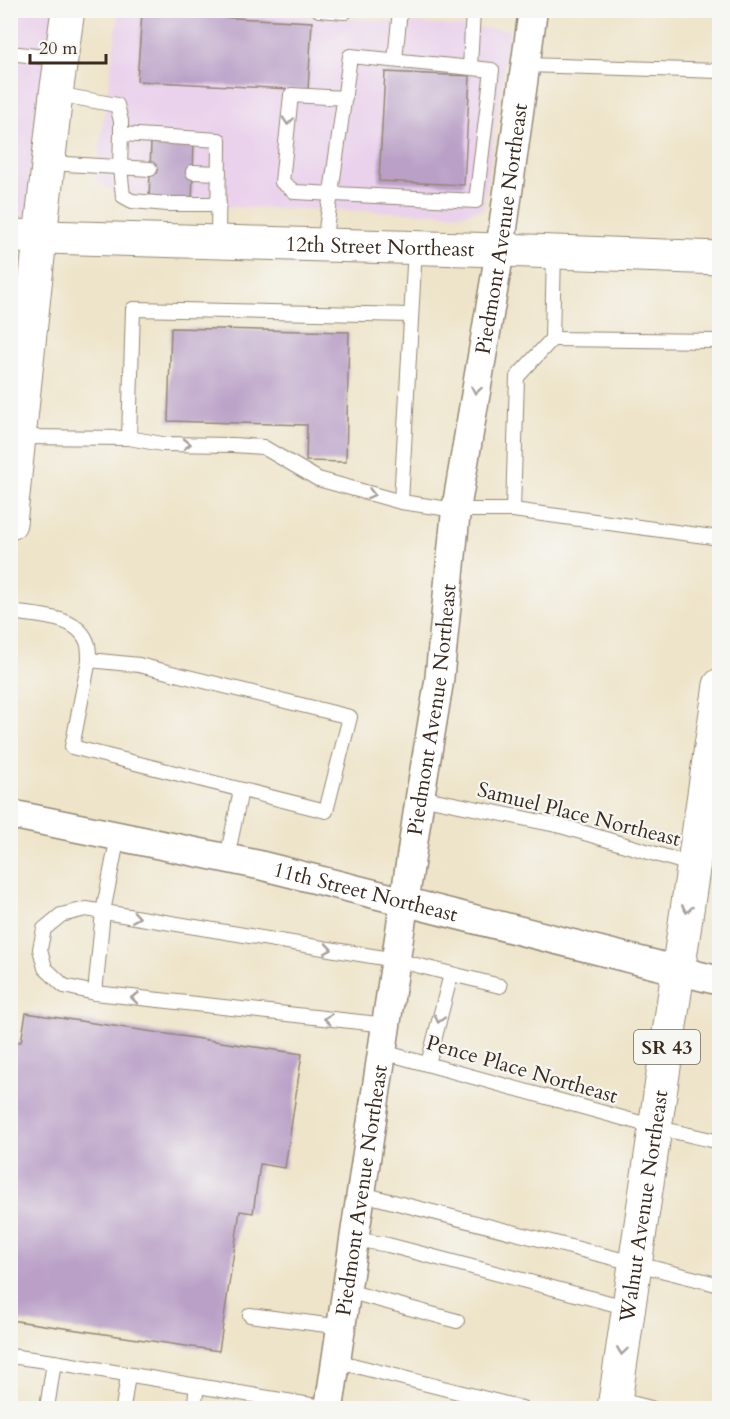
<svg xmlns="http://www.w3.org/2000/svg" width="730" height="1419" font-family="Cardo,serif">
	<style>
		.built { fill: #ead1ec }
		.building { fill: #baa0c7 }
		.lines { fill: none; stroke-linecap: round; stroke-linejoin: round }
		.lane-casing { stroke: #948774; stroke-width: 16 }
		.street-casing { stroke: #948774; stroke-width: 31 }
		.secondary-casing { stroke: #948774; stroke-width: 35 }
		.primary-casing { stroke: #948774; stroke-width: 35 }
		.lane { stroke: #fff; stroke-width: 14 }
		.street { stroke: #fff; stroke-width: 28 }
		.secondary { stroke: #fff; stroke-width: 33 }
		.primary { stroke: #fff; stroke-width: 33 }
		.oneway { stroke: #a79f9a }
		.labels { text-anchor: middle; stroke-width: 4.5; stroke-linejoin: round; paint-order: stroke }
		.shield { fill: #f6f6f2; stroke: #73675e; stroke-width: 1.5 }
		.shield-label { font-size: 20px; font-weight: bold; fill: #3b2a1e }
		.street-label { font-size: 21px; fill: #3b2a1e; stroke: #f6f6f2 }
	</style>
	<rect width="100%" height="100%" fill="#f6f6f2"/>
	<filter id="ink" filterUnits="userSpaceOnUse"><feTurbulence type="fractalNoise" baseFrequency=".0167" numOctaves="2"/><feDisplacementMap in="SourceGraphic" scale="12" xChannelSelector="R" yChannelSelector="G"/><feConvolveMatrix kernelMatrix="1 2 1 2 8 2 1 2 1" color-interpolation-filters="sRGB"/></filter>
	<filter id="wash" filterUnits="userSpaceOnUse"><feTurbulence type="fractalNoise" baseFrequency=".008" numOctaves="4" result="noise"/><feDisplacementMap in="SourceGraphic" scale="24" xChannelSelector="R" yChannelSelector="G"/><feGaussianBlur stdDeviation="1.35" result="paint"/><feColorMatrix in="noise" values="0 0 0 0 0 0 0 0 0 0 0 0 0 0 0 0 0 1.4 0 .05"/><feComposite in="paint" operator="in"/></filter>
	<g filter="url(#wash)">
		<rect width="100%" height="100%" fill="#eee4c9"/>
		<!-- built -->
		<g class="built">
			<path d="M11,11H60L29,227L11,226Z"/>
			<path d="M119,11H235L510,30L483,209L463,214L132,204L95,180Z"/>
		</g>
		<g id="blocks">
			<!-- building -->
			<g class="building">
				<path d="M142,13L312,22L308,90L137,81Z"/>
				<path d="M385,72L470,76L464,185L379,181Z"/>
				<path d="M151,142L194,143L192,203L149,201Z"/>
				<path d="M171,328L349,332L346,462L306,461L307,425L168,421Z"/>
				<path d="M26,1013L302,1054L285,1168L260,1164L253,1213L240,1211L219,1351L10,1320V1041L21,1042Z"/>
			</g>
		</g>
	</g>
	<g filter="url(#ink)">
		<use href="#blocks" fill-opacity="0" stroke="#948774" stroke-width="1.5"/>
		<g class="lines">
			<defs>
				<g id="lane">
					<path d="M319,10L345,12"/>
					<path d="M10,53L61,59"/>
					<path d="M395,60L400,10"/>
					<path d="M526,65L720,71"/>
					<path d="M470,67L473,10"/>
					<path d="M56,94L117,105L121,121V134L219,140L218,242"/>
					<path d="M121,134L120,168L123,196L132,201L168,204H219"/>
					<path d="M49,163L150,169"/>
					<path d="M193,172L219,173"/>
					<path d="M324,245C332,182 342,119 350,56L492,70L476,201L295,192L282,182L291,95L345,98"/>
					<path d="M415,247L401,502L456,510H513L720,538"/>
					<path d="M552,339L715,341"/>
					<path d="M20,437L129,438L133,309L411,315"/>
					<path d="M129,438L162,444L233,445L263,447L318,479L401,502"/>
					<path d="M513,510L517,377L552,339L554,252"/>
					<path d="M10,612C36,616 80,615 88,645C89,650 89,655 89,660"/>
					<path d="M89,660L139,665L350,717L326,811L72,747Z"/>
					<path d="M420,797L561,826L693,865"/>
					<path d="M227,858L241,790"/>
					<path d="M95,993L103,912L118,836"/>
					<path d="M387,1025L95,993L64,986L45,968L40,949L44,929L61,915L86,909L396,960L500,986"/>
					<path d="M383,1052L655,1127L720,1142"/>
					<path d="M428,1064L451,974"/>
					<path d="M362,1194L720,1285"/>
					<path d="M355,1239L388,1245L629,1308"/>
					<path d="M347,1291L457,1321"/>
					<path d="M250,1315L342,1327"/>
					<path d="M10,1356L54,1362"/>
					<path d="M336,1361L522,1408"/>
					<path d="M615,1399L651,1408"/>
					<path d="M47,1408L54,1362L329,1408"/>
					<path d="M123,1408L128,1375"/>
					<path d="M194,1408L197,1386"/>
				</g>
				<g id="street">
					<path id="s1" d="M10,814L259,865L720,981"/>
					<path id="s2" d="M329,1408L420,797L439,682L456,510L500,250L533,10"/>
				</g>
				<g id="secondary">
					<path id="s3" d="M10,236L500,250L720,258"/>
					<path d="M10,523L40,238L56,94L68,10"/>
				</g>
				<g id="primary">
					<path id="s4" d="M614,1408L720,685"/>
				</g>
			</defs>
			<!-- lane casing -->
			<use href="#lane" class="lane-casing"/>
			<!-- street casing -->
			<use href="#street" class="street-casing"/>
			<!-- secondary casing -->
			<use href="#secondary" class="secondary-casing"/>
			<!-- primary casing -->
			<use href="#primary" class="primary-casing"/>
			<!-- lane -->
			<use href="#lane" class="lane"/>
			<!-- street -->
			<use href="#street" class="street"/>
			<!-- secondary -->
			<use href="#secondary" class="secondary"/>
			<!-- primary -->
			<use href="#primary" class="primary"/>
		</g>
		<!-- one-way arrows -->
		<defs><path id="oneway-chevron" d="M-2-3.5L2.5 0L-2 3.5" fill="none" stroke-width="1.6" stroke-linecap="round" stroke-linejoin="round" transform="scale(1.5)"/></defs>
		<g class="oneway">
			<use href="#oneway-chevron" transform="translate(288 121) rotate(95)"/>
			<use href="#oneway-chevron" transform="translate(476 390) rotate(100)"/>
			<use href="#oneway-chevron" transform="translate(187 444) rotate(1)"/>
			<use href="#oneway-chevron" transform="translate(371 494) rotate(15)"/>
			<use href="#oneway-chevron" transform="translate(687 909) rotate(98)"/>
			<use href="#oneway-chevron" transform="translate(136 917) rotate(9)"/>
			<use href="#oneway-chevron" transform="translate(328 949) rotate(9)"/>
			<use href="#oneway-chevron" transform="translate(135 998) rotate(-174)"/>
			<use href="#oneway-chevron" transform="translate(328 1019) rotate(-174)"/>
			<use href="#oneway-chevron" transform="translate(439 1019) rotate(105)"/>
			<use href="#oneway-chevron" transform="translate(622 1351) rotate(98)"/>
		</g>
	</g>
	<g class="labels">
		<!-- shield labels -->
		<rect class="shield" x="634" y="1030" width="66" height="34" rx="4.5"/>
		<g class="shield-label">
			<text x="667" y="1054">SR 43</text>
		</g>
		<!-- street labels -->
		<g class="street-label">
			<text dy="7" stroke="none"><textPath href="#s2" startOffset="1192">Piedmont Avenue Northeast</textPath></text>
			<text dy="7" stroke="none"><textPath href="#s3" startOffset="370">12th Street Northeast</textPath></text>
			<text dy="7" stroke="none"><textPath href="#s2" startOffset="706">Piedmont Avenue Northeast</textPath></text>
			<text transform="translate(579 814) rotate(14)" y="7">Samuel Place Northeast</text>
			<text dy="7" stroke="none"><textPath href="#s1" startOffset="364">11th Street Northeast</textPath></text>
			<text transform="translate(522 1069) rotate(16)" y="7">Pence Place Northeast</text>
			<text dy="7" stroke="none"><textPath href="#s2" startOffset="220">Piedmont Avenue Northeast</textPath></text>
			<text dy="7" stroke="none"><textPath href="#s4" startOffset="204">Walnut Avenue Northeast</textPath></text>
		</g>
	</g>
	<!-- margin -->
	<rect width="730" height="1419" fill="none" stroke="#f6f6f2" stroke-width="36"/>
	<!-- scale -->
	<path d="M30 54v9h76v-9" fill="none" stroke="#3b2a1e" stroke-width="3"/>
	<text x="39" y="54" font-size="18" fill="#3b2a1e" stroke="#f6f6f2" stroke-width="4.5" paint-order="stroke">20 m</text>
</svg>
